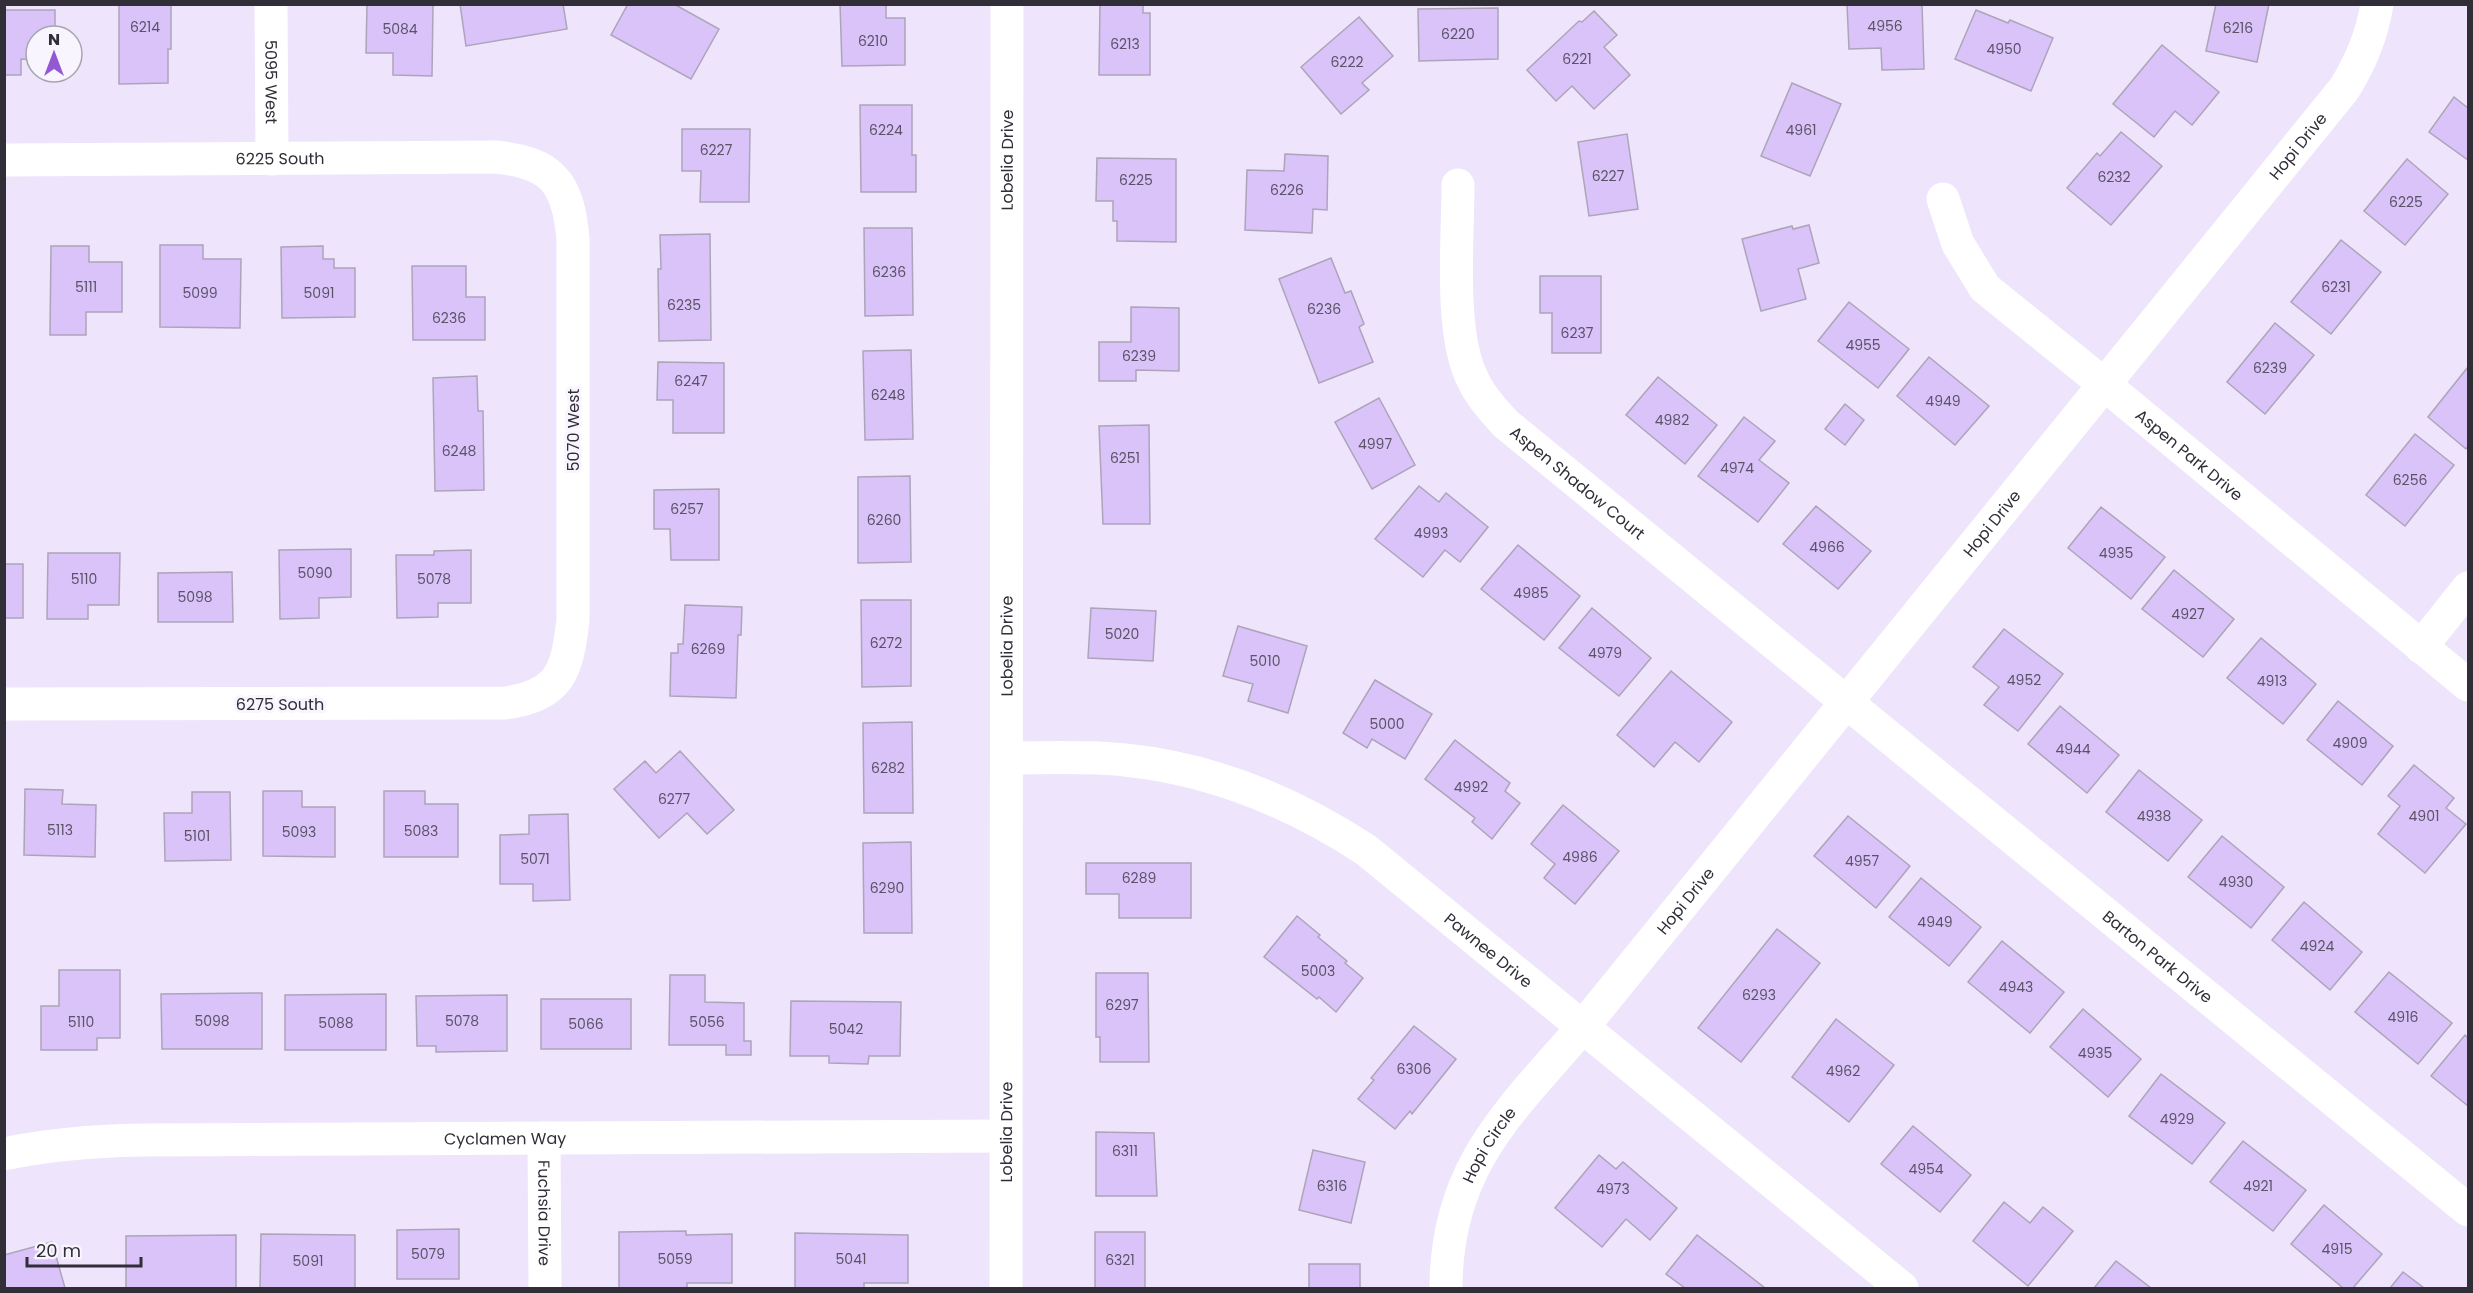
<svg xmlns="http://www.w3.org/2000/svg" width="2473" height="1293" font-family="Poppins,sans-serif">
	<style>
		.building { fill: #d9c3f9; stroke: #ada4ba; stroke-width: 1.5 }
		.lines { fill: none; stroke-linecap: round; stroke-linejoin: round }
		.minor { stroke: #fff; stroke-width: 33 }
		.labels { text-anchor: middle; stroke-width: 6; stroke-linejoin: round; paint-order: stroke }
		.number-label { font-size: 14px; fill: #5c5368 }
		.street-label { font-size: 16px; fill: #322e38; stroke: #f8f5fe }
	</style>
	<rect width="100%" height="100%" fill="#eee4fc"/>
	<!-- building -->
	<g class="building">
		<path d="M119,4H171V49H168V83L119,84Z"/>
		<path d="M367,4L433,5L432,76L393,75V53H366Z"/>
		<path d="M460,4H563L567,29L466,46Z"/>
		<path d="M628,4H674L719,29L691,79L611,35Z"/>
		<path d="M840,4H886V18H905V65L842,66Z"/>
		<path d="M1100,4H1143V13H1150V75H1099Z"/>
		<path d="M1847,4H1922L1924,69L1882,70L1881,48L1849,49Z"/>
		<path d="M2216,4H2269L2257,62L2206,51Z"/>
		<path d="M1498,8V59L1419,61L1418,9Z"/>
		<path d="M4,10H55V36H36V60L21,59V75H4Z"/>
		<path d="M1976,10L2008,23L2010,20L2053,38L2031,91L1955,59Z"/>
		<path d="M1594,11L1617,35L1604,47L1630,75L1594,109L1572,86L1556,101L1527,70L1579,21L1582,22Z"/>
		<path d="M1359,17L1393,56L1362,83L1369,90L1341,114L1301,67Z"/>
		<path d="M2162,45L2219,92L2192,125L2175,111L2154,137L2113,104Z"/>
		<path d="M1792,83L1841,104L1810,176L1761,156Z"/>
		<path d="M2454,97L2468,108V160L2429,132Z"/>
		<path d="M860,105H912V155H916V192H861Z"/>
		<path d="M682,129H750L749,202H700L701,171H682Z"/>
		<path d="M2121,132L2162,166L2111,225L2067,188L2097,153L2100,156Z"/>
		<path d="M1627,134L1638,209L1589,216L1578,142Z"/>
		<path d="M1285,154L1328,156L1327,210L1313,209L1312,233L1245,230L1247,170L1284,171Z"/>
		<path d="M1097,158L1176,159V242L1117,241V221H1113V201H1096Z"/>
		<path d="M2407,159L2448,194L2405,245L2364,211Z"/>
		<path d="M1809,225L1819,263L1798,269L1806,299L1761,311L1742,239L1792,226L1793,229Z"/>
		<path d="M864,228H912L913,315L865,316Z"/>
		<path d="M710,234L711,340L659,341L658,269H661L660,235Z"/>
		<path d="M2341,240L2381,272L2331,334L2291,302Z"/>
		<path d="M160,245H203V259H241L240,328L160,327Z"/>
		<path d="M51,246H89V262H122V312H86V335H50Z"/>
		<path d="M323,246V259H334V268H355V317L282,318L281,247Z"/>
		<path d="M1331,258L1345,293L1351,291L1364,324L1359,327L1373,362L1319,383L1279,279Z"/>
		<path d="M412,266H466V297H485V340H413Z"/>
		<path d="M1540,276H1601V353H1552V313H1540Z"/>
		<path d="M1849,302L1909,349L1878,388L1818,341Z"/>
		<path d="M1131,307L1179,308V371L1136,370V381H1099V342H1131Z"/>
		<path d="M2275,323L2314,355L2265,414L2227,382Z"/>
		<path d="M911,350L913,439L865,440L863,351Z"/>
		<path d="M1929,357L1989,406L1955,445L1897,396Z"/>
		<path d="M658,362L724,363V433H673V400H657Z"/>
		<path d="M2468,367V446L2466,449L2428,417Z"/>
		<path d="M477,376L478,411H483L484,490L435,491L433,378Z"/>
		<path d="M1658,377L1717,425L1685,464L1626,415Z"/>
		<path d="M1379,398L1415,465L1372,489L1335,422Z"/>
		<path d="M1845,404L1864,420L1845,445L1825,429Z"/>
		<path d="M1744,417L1775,441L1759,460L1789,483L1758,522L1698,476Z"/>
		<path d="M1149,425L1150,524H1103L1099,426Z"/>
		<path d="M2415,434L2454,465L2405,526L2366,495Z"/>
		<path d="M910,476L911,562L858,563V477Z"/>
		<path d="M1419,486L1439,502L1446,493L1488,527L1460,562L1445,550L1423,577L1375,539Z"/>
		<path d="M719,489V560H671L670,529H654V490Z"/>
		<path d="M1816,506L1871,551L1838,589L1783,544Z"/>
		<path d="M2101,507L2165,557L2131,599L2068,548Z"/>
		<path d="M1518,545L1580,596L1544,640L1481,589Z"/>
		<path d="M351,549V597L319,598V618L280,619L279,550Z"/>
		<path d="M471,550V603H438V617L397,618L396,555H434V551Z"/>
		<path d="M48,553H120L119,605H88V619H47Z"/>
		<rect x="4" y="564" width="19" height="54"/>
		<path d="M2174,570L2234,619L2203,657L2142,609Z"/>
		<path d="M232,572L233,622H158V573Z"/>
		<path d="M861,600H911V686L862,687Z"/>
		<path d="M685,605L742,607L741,635H738L736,698L670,696L671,653H678V644H683Z"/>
		<path d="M1091,608L1156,611L1153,661L1088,658Z"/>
		<path d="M1592,608L1651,658L1619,696L1559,648Z"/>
		<path d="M1238,626L1307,646L1288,713L1248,701L1253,684L1223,676Z"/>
		<path d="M2004,629L2063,674L2018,731L1984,705L1999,687L1973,667Z"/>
		<path d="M2261,638L2316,684L2283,724L2227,678Z"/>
		<path d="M1671,671L1732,722L1699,762L1675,742L1654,767L1617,735Z"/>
		<path d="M1375,680L1432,714L1405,759L1372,739L1367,748L1343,733Z"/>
		<path d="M2338,701L2393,746L2362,785L2307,740Z"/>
		<path d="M2060,706L2119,755L2087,793L2028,744Z"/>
		<path d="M912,722L913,813H864L863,723Z"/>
		<path d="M1455,740L1510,783L1505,791L1520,803L1492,839L1472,822L1475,818L1425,779Z"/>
		<path d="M680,751L734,810L707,834L687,813L659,838L614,789L645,761L656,773Z"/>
		<path d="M2414,765L2454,798L2446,808L2466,824L2425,873L2378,834L2400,806L2388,796Z"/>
		<path d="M2139,770L2202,820L2168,861L2106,812Z"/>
		<path d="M25,789L63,790L62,804L96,805L95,857L24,855Z"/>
		<path d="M263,791H302V807H335V857L263,856Z"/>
		<path d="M384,791H425V804H458V857H384Z"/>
		<path d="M192,792H230L231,860L165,861L164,813H192Z"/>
		<path d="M1563,805L1619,851L1575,904L1544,878L1555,864L1531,844Z"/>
		<path d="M568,814L570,900L533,901V884H500V835L529,834V815Z"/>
		<path d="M1848,816L1910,866L1876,908L1814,856Z"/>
		<path d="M2222,836L2284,887L2251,928L2188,877Z"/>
		<path d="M911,842L912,933H864L863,843Z"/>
		<path d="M1086,863H1191V918H1119V894H1086Z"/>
		<path d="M1921,878L1981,927L1949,966L1889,917Z"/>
		<path d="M2304,902L2362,952L2330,990L2272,940Z"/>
		<path d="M1297,916L1320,935L1318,937L1347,961L1345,963L1363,978L1336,1012L1319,997L1317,999L1264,957Z"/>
		<path d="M1777,929L1820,963L1741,1062L1698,1028Z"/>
		<path d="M2002,941L2064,992L2030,1033L1968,982Z"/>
		<path d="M59,970H120V1038H97V1050H41V1006H59Z"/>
		<path d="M2389,972L2452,1023L2418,1064L2355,1012Z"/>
		<path d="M1096,973H1148L1149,1062H1100V1037H1096Z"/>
		<path d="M670,975H705V1002L744,1003V1041H751V1055H726V1045H669Z"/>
		<path d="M262,993V1049H162L161,994Z"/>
		<path d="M386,994V1050H285V995Z"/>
		<path d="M507,995V1051L436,1052V1046H417L416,996Z"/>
		<rect x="541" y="999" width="90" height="50"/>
		<path d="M791,1001L901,1002L900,1056H869L868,1064L829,1063V1056H790Z"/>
		<path d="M2083,1009L2141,1059L2108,1097L2050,1047Z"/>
		<path d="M1836,1019L1894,1065L1849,1122L1792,1077Z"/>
		<path d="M1414,1026L1456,1059L1412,1114L1410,1111L1395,1129L1358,1099L1374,1080L1371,1078Z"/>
		<path d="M2465,1035L2468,1038V1106L2431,1076Z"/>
		<path d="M2161,1074L2225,1123L2192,1164L2129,1116Z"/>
		<path d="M1913,1126L1971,1175L1940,1212L1881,1164Z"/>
		<path d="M1096,1132L1154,1133L1157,1196H1096Z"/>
		<path d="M2243,1141L2306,1190L2273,1231L2210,1182Z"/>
		<path d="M1313,1150L1365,1162L1351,1223L1299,1210Z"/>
		<path d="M1599,1155L1616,1169L1623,1162L1677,1208L1650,1240L1626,1219L1602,1247L1555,1208Z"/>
		<path d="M2004,1202L2030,1223L2043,1207L2073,1231L2028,1286L1973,1241Z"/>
		<path d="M2324,1205L2382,1254L2353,1288H2343L2291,1244Z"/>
		<path d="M459,1229V1279H397V1230Z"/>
		<path d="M686,1231V1235L732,1234V1283H687V1288H619V1232Z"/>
		<rect x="1095" y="1232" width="50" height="56"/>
		<path d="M795,1233L908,1235V1283H864V1288H795Z"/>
		<path d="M261,1234L355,1235V1288H260Z"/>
		<path d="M236,1235V1288H126V1236Z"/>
		<path d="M1697,1235L1765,1288H1685L1666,1274Z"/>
		<path d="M52,1242L65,1288H4V1255Z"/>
		<path d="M2116,1261L2151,1288H2094Z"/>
		<rect x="1309" y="1264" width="51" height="24"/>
		<path d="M2403,1272L2424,1288H2390Z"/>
	</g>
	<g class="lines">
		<!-- minor -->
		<g class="minor">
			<path id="s1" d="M271,4L272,159"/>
			<path id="s2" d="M4,160L496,157C553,163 568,183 573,239V620C567,671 561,695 505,703L4,704"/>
			<path id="s3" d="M1458,185C1458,238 1449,334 1473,380C1481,397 1493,410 1506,424L2468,1210"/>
			<path id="s4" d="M1943,199L1958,244L1985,288L2105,385L2468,685"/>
			<path d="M2421,647L2468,588"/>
			<path id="s5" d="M1007,758C1046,758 1087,756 1125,760C1213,769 1293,802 1366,850L1902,1288"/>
			<path id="s6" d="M544,1138L545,1288"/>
			<path id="s7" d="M4,1154C50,1144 95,1141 142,1140L1006,1136"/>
			<path id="s8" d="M1006,1288L1007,4"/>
			<path id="s9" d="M1446,1288C1446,1168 1509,1112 1582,1028L2344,89C2361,62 2372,36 2377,4"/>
		</g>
	</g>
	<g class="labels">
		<!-- number labels -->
		<g class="number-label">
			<text x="1885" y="31">4956</text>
			<text x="145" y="32">6214</text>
			<text x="2238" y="33">6216</text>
			<text x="400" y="34">5084</text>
			<text x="1458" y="39">6220</text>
			<text x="873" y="46">6210</text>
			<text x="1125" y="49">6213</text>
			<text x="2004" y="54">4950</text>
			<text x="1577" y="64">6221</text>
			<text x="1347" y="67">6222</text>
			<text x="886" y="135">6224</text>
			<text x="1801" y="135">4961</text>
			<text x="716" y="155">6227</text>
			<text x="1608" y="181">6227</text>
			<text x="2114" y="182">6232</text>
			<text x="1136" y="185">6225</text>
			<text x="1287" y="195">6226</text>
			<text x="2406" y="207">6225</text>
			<text x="889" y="277">6236</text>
			<text x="86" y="292">5111</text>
			<text x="2336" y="292">6231</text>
			<text x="200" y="298">5099</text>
			<text x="319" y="298">5091</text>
			<text x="684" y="310">6235</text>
			<text x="1324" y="314">6236</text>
			<text x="449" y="323">6236</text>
			<text x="1577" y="338">6237</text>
			<text x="1863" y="350">4955</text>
			<text x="1139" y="361">6239</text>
			<text x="2270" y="373">6239</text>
			<text x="691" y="386">6247</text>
			<text x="888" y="400">6248</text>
			<text x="1943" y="406">4949</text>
			<text x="1672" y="425">4982</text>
			<text x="1375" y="449">4997</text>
			<text x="459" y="456">6248</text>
			<text x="1125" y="463">6251</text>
			<text x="1737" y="473">4974</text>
			<text x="2410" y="485">6256</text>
			<text x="687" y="514">6257</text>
			<text x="884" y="525">6260</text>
			<text x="1431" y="538">4993</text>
			<text x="1827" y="552">4966</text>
			<text x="2116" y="558">4935</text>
			<text x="315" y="578">5090</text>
			<text x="84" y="584">5110</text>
			<text x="434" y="584">5078</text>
			<text x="1531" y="598">4985</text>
			<text x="195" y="602">5098</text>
			<text x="2188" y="619">4927</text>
			<text x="1122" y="639">5020</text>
			<text x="886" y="648">6272</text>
			<text x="708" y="654">6269</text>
			<text x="1605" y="658">4979</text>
			<text x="1265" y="666">5010</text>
			<text x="2024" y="685">4952</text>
			<text x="2272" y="686">4913</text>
			<text x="1387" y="729">5000</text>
			<text x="2350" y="748">4909</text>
			<text x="2073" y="754">4944</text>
			<text x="888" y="773">6282</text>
			<text x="1471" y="792">4992</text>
			<text x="674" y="804">6277</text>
			<text x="2154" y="821">4938</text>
			<text x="2424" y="821">4901</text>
			<text x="60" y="835">5113</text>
			<text x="421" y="836">5083</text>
			<text x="299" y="837">5093</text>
			<text x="197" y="841">5101</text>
			<text x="1580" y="862">4986</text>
			<text x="535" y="864">5071</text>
			<text x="1862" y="866">4957</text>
			<text x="1139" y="883">6289</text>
			<text x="2236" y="887">4930</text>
			<text x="887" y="893">6290</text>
			<text x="1935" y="927">4949</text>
			<text x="2317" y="951">4924</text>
			<text x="1318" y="976">5003</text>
			<text x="2016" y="992">4943</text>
			<text x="1759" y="1000">6293</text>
			<text x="1122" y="1010">6297</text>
			<text x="2403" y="1022">4916</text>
			<text x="212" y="1026">5098</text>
			<text x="462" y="1026">5078</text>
			<text x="81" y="1027">5110</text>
			<text x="707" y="1027">5056</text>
			<text x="336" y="1028">5088</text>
			<text x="586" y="1029">5066</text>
			<text x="846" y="1034">5042</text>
			<text x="2095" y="1058">4935</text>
			<text x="1414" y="1074">6306</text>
			<text x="1843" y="1076">4962</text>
			<text x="2177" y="1124">4929</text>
			<text x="1125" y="1156">6311</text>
			<text x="1926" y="1174">4954</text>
			<text x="1332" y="1191">6316</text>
			<text x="2258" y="1191">4921</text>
			<text x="1613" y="1194">4973</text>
			<text x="2337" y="1254">4915</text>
			<text x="428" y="1259">5079</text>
			<text x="675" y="1264">5059</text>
			<text x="851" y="1264">5041</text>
			<text x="1120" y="1265">6321</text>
			<text x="308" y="1266">5091</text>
		</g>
		<!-- street labels -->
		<g class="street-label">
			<text dy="6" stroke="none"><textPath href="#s1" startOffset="78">5095 West</textPath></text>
			<text dy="6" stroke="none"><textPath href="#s9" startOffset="1438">Hopi Drive</textPath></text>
			<text dy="6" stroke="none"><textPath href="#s2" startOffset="276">6225 South</textPath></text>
			<text dy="6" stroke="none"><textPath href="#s8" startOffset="1128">Lobelia Drive</textPath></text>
			<text transform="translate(573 430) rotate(-90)" y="6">5070 West</text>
			<text dy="6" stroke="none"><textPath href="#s4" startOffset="363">Aspen Park Drive</textPath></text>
			<text dy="6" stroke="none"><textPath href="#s3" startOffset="345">Aspen Shadow Court</textPath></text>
			<text dy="6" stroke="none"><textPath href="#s9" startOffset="952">Hopi Drive</textPath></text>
			<text dy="6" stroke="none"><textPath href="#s8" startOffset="642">Lobelia Drive</textPath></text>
			<text x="280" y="710">6275 South</text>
			<text dy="6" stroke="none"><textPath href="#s9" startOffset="466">Hopi Drive</textPath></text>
			<text dy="6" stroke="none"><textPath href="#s5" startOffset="536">Pawnee Drive</textPath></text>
			<text dy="6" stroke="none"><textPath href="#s3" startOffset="1094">Barton Park Drive</textPath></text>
			<text dy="6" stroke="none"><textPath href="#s8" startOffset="156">Lobelia Drive</textPath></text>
			<text dy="6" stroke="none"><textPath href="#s7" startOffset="502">Cyclamen Way</textPath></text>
			<text dy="6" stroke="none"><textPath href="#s9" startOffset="152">Hopi Circle</textPath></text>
			<text dy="6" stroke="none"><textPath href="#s6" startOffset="75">Fuchsia Drive</textPath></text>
		</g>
	</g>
	<!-- border -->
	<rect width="2473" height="1293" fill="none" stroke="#322e38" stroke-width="12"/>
	<!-- north arrow -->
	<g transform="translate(54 54)"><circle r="28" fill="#f8f5fe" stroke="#a9a5af" stroke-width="1.5"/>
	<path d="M0-4.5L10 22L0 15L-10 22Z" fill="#925ad2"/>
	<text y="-9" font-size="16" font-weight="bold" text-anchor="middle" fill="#322e38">N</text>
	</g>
	<!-- scale -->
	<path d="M27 1257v9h114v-9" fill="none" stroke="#322e38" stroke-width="3"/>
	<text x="36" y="1257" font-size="18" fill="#322e38" stroke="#f8f5fe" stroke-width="4.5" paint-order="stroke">20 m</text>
</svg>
